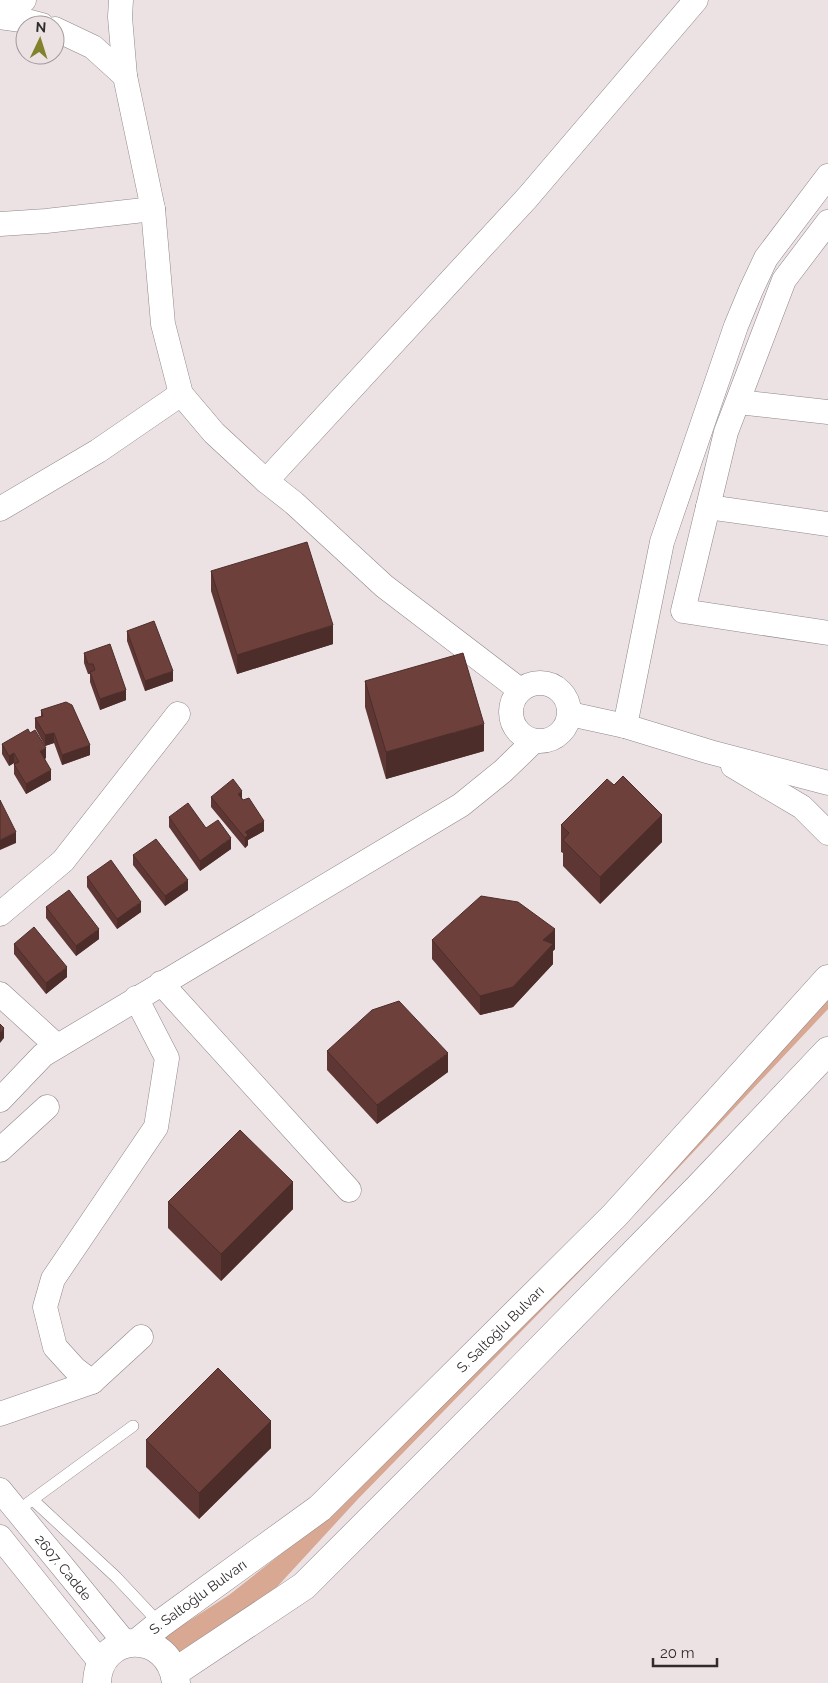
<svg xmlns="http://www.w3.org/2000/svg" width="828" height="1683" font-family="Raleway,sans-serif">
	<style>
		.forest { fill: #d8a893 }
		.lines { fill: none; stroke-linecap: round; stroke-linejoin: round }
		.service-casing { stroke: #908789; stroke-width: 12 }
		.minor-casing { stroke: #908789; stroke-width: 25 }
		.primary-casing { stroke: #908789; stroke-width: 29 }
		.service { stroke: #fff; stroke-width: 11 }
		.minor { stroke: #fff; stroke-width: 24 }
		.primary { stroke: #fff; stroke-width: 28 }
		.wall { fill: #5e3734 }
		.shaded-wall { fill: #4c2d2a }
		.building { fill: #6d403c; stroke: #4c2d2a }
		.labels { text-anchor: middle; stroke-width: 5; stroke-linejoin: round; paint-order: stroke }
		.street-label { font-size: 14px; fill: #302c2d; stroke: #ece2e4 }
	</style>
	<rect width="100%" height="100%" fill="#ece2e4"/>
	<!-- forest -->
	<path class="forest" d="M828,992V1009L620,1230L358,1499L276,1588L190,1671L178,1652L164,1637L229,1595L296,1542Z"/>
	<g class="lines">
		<defs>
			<g id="service">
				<path d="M33,1500L116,1577L160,1624"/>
				<path d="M28,1503L133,1426"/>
			</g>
			<g id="minor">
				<path d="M121,0L120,17L125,76"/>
				<path d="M0,11L24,0"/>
				<path d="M0,17L27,21L42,25"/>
				<path d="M55,29L93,47L125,76L153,209L163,324L181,394L214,433L266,481L294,503L384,586L520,690"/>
				<path d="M828,222L784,280L726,432L708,507L828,524"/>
				<path d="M0,224L46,221L153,209"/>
				<path d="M738,402L828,412"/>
				<path d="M266,481L527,198L696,0"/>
				<path d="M708,507L683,611L828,633"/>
				<path d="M0,509L98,451L181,394"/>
				<circle cx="540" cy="712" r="29"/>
				<path d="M570,714L625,726L710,752L828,783"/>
				<path d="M625,726L662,542L736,326L751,290L766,258L828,176"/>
				<path d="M733,766L802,807L828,833"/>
				<path d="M0,914L63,861L178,714"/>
				<path d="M161,983L349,1190"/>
				<path d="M0,994L57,1046"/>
				<path d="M136,998L167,1058L156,1127L53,1279L45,1307L55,1347L75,1369L92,1382L141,1337"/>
				<path d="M0,1100L43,1055L461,805L503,771L534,741"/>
				<path d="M0,1150L47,1107"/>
				<path d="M0,1414L92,1382"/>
				<path id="s1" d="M0,1490L126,1644"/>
				<path d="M0,1537L101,1663"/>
			</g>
			<g id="primary">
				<path id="s2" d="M138,1642L160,1624L320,1508L615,1215L828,979"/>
				<path d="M175,1672L304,1586L501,1389L699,1187L828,1051"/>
				<path d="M97,1683C98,1631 170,1628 176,1683"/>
			</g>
		</defs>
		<!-- service casing -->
		<use href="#service" class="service-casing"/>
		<!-- minor casing -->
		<use href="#minor" class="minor-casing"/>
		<!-- primary casing -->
		<use href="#primary" class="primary-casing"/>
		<!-- service -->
		<use href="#service" class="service"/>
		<!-- minor -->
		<use href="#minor" class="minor"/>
		<!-- primary -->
		<use href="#primary" class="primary"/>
	</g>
	<!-- wall -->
	<g class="wall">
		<path d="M211,571L333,644L237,674L211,591Z"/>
		<path d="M127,631L173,681L145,691L127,641Z"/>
		<path d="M84,653L126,700L100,710L90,682V674H88L84,663Z"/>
		<path d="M365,681L484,751L386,779L365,707Z"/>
		<path d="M41,710L90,755L62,765L54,743L45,746L35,728V718L41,716Z"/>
		<path d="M2,744L46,758L45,759L51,780L26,794L14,774V763L9,766L2,754Z"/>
		<path d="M211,797L242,798L264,831L248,840V845L245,848L211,807Z"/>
		<path d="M169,817L206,828L231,849L200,871L169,827Z"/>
		<path d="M561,825L662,842L600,904L563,866V853L561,852Z"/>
		<path d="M133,855L188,890L165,906L133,865Z"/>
		<path d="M87,877L141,912L117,929L87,887Z"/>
		<path d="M46,907L99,939L76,956L46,918Z"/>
		<path d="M432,940L555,949L553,951V964L513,1007L480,1015L432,959Z"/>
		<path d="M14,944L67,977L46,994L14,954Z"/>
		<path d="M327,1051L448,1072L377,1124L327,1070Z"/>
		<path d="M168,1202L293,1209L221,1281L168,1228Z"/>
		<path d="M146,1440L271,1448L199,1519L146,1467Z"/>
	</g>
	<!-- shaded-wall -->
	<g class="shaded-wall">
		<path d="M333,625V644L237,674V655Z"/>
		<path d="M173,671V681L145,691V681Z"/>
		<path d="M126,690V700L100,710V699Z"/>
		<path d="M484,724V751L386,779V752Z"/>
		<path d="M54,733V743L45,746V735Z"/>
		<path d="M90,745V755L62,765V755Z"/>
		<path d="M46,748V758L40,761V751Z"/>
		<path d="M14,753V763L9,766V756Z"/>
		<path d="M51,770V780L26,794V784Z"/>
		<path d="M242,791V801L238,794Z"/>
		<path d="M662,815V842L600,904V877Z"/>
		<path d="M264,821V831L248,840V845L245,848V832Z"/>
		<path d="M16,832V843L0,850V840Z"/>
		<path d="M231,838V849L200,871V861Z"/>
		<path d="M188,880V890L165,906V896Z"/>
		<path d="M141,902V912L117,929V919Z"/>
		<path d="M99,929V939L76,956V946Z"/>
		<path d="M555,929V949L553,951V964L513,1007L480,1015V996Z"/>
		<path d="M67,967V977L46,994V983Z"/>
		<path d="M4,1028V1038L0,1043V1033Z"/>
		<path d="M448,1053V1072L377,1124V1105Z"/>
		<path d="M293,1182V1209L221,1281V1254Z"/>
		<path d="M271,1421V1448L199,1519V1493Z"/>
	</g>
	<!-- building -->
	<g class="building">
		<path d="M307,542L333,625L237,655L211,571Z"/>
		<path d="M154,621L173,671L145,681L127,631Z"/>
		<path d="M110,644L126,690L100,699L90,672L95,670L93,664H88L84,653Z"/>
		<path d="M463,653L484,724L386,752L365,681Z"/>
		<path d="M66,702L72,705L90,745L62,755L54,733L45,735L35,718L43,716L41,710Z"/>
		<path d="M28,729L30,733L35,730L46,748L40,751L51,770L26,784L14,764L19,762L14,753L9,756L2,744Z"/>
		<path d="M623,776L662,815L600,877L563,840L569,833L561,825L607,779L614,785Z"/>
		<path d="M233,779L242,791L238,794L243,800L249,798L264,821L245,832L248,835L245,838L211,797Z"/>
		<path d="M0,800L16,832L0,840Z"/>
		<path d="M188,803L206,828L218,820L231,838L200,861L169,817Z"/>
		<path d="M156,839L188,880L165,896L133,855Z"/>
		<path d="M111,860L141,902L117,919L87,877Z"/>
		<path d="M69,890L99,929L76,946L46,907Z"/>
		<path d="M481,896L518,902L555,929L543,940L553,944L513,987L480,996L432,940Z"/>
		<path d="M34,927L67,967L46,983L14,944Z"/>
		<path d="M399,1001L448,1053L377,1105L327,1051L372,1010Z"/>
		<path d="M0,1024L4,1028L0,1033Z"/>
		<path d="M240,1130L293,1182L221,1254L168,1202Z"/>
		<path d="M218,1368L271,1421L199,1493L146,1440Z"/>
	</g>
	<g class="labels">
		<!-- street labels -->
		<g class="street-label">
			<text dy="5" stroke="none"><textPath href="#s2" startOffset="480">S. Saltoğlu Bulvarı</textPath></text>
			<text dy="5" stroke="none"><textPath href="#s1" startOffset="100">2607. Cadde</textPath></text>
			<text dy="5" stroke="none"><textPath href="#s2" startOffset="75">S. Saltoğlu Bulvarı</textPath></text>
		</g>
	</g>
	<!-- north arrow -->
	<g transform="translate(40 40) rotate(4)"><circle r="24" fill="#ece2e4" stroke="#a1999b"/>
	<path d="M0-4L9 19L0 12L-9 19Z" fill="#83822c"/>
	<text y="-8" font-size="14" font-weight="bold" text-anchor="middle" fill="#302c2d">N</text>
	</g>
	<!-- scale -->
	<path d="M653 1658v8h64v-8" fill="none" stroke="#302c2d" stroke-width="2.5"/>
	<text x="660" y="1658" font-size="15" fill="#302c2d" stroke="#ece2e4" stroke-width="4" paint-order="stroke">20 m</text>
</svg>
